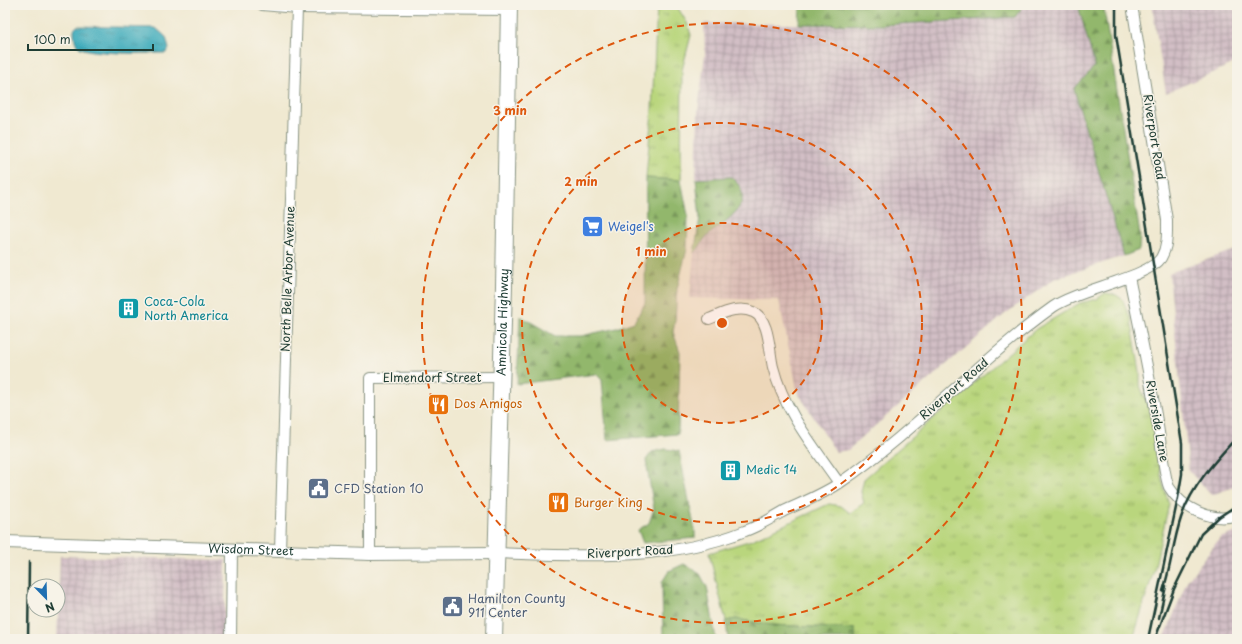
<svg xmlns="http://www.w3.org/2000/svg" width="1242" height="644" font-family="'Playpen Sans',sans-serif">
	<style>
		.industrial { fill: url(#industrial-grid) }
		.grass { fill: url(#grass-tufts); stroke: #6c8a58 }
		.forest { fill: url(#forest-firs); stroke: #587a50 }
		.water { fill: url(#water-ripples); stroke: #2e7478 }
		.lines { fill: none; stroke-linecap: round; stroke-linejoin: round }
		.minor-casing { stroke: #889382; stroke-width: 12 }
		.tertiary-casing { stroke: #889382; stroke-width: 14 }
		.primary-casing { stroke: #889382; stroke-width: 18 }
		.minor { stroke: #fff; stroke-width: 10 }
		.tertiary { stroke: #fff; stroke-width: 12 }
		.primary { stroke: #fff; stroke-width: 16 }
		.rail { stroke: #1f3d34; stroke-width: 2.5 }
		.ring { fill: none; stroke: #de580e; stroke-width: 2; stroke-dasharray: 7 5 }
		.labels { text-anchor: middle; stroke-width: 3; stroke-linejoin: round; paint-order: stroke }
		.street-label { font-size: 12px; fill: #1f3d34; stroke: #f7f3e8 }
		.shop-label { font-size: 12px; fill: #366cbe; stroke: #f7f3e8; text-anchor: start }
		.culture-label { font-size: 12px; fill: #0d838f; stroke: #f7f3e8; text-anchor: start }
		.food-label { font-size: 12px; fill: #c56008; stroke: #f7f3e8; text-anchor: start }
		.service-label { font-size: 12px; fill: #4e5e75; stroke: #f7f3e8; text-anchor: start }
		.centre { fill: #de580e; stroke: #f7f3e8; stroke-width: 2 }
		.ring-label { font-size: 12px; text-anchor: middle; font-weight: bold; fill: #de580e; stroke: #f7f3e8; stroke-width: 3; stroke-linejoin: round; paint-order: stroke }
	</style>
	<defs>
		<pattern id="industrial-grid" width="8" height="8" patternUnits="userSpaceOnUse"><rect width="8" height="8" fill="#d2bec5"/><path d="M0 4h8M4 0v8" fill="none" stroke="#aa9ca1"/></pattern>
		<pattern id="grass-tufts" width="24" height="20" patternUnits="userSpaceOnUse"><rect width="24" height="20" fill="#b9d67d"/><path d="M3 7l-1-3M5 7V3M7 7l1-3M15 17l-1-3M17 17v-4M19 17l1-3" fill="none" stroke="#96af67"/></pattern>
		<pattern id="forest-firs" width="22" height="20" patternUnits="userSpaceOnUse"><rect width="22" height="20" fill="#92b76c"/><path d="M5 1l3.5 6h-7zM16 11l3.5 6h-7z" fill="#77965a"/></pattern>
		<pattern id="water-ripples" width="26" height="14" patternUnits="userSpaceOnUse"><rect width="26" height="14" fill="#3dabbb"/><path d="M2 4q2-2 4 0t4 0M15 11q2-2 4 0t4 0" fill="none" stroke="#338c99"/></pattern>
	</defs>
	<rect width="100%" height="100%" fill="#f7f3e8"/>
	<filter id="ink" filterUnits="userSpaceOnUse"><feTurbulence type="fractalNoise" baseFrequency=".025" numOctaves="2"/><feDisplacementMap in="SourceGraphic" scale="8" xChannelSelector="R" yChannelSelector="G"/><feConvolveMatrix kernelMatrix="1 2 1 2 8 2 1 2 1" color-interpolation-filters="sRGB"/></filter>
	<filter id="wash" filterUnits="userSpaceOnUse"><feTurbulence type="fractalNoise" baseFrequency=".012" numOctaves="4" result="noise"/><feDisplacementMap in="SourceGraphic" scale="16" xChannelSelector="R" yChannelSelector="G"/><feGaussianBlur stdDeviation="0.9" result="paint"/><feColorMatrix in="noise" values="0 0 0 0 0 0 0 0 0 0 0 0 0 0 0 0 0 1.4 0 .05"/><feComposite in="paint" operator="in"/></filter>
	<g filter="url(#wash)">
		<rect width="100%" height="100%" fill="#f0e9d1"/>
		<!-- industrial -->
		<g class="industrial">
			<path d="M1024,5H1078L1095,66L1074,89L1124,256L1054,279L1005,314L868,432L848,450L836,452L798,393L779,300L690,298L694,253L700,218L696,179L698,111L705,54L704,23L880,25L1014,17Z"/>
			<path d="M1152,5H1237V62L1166,93Z"/>
			<path d="M1237,249V486L1211,495L1189,471L1169,273Z"/>
			<path d="M1237,532V639H1164L1187,581L1220,538Z"/>
			<path d="M60,556L226,560L224,639H57Z"/>
		</g>
		<!-- grass -->
		<g class="grass">
			<path d="M568,5H680L678,8L687,23L691,35L682,70L681,180L646,178L652,111L657,7Z"/>
			<path d="M1105,293L1116,295L1122,299L1131,319L1140,372V386L1149,408L1162,481L1169,504L1154,570L1133,639H855V629L771,625L736,619L726,621L709,553L752,540L829,504L841,506L850,513L864,503L861,492L864,479L1036,329L1080,303L1097,299Z"/>
		</g>
		<!-- forest -->
		<g class="forest">
			<path d="M800,5H1024L1015,17L880,25L799,24Z"/>
			<path d="M1078,5H1103L1104,9L1140,235L1139,250L1124,256L1074,89L1095,66Z"/>
			<path d="M731,177C762,203 722,222 705,238C701,243 699,249 694,253L700,218L696,179Z"/>
			<path d="M646,178L681,180L688,216L687,249L677,289L675,321L673,332L680,352L678,434L607,440L602,380L596,374L517,384L520,316L555,336H581L617,328L634,322L645,303Z"/>
			<path d="M666,449L679,451L695,531V538L643,543L638,530L649,523L654,509L646,460L652,452Z"/>
			<path d="M684,564L700,574L707,587L716,639H663L662,582L669,571Z"/>
			<path d="M736,619L771,625L855,629V639H728L726,621Z"/>
		</g>
		<!-- water -->
		<path class="water" d="M77,26L156,28L166,37L169,49L166,53C151,53 86,55 78,46C74,42 74,34 74,29Z"/>
	</g>
	<g filter="url(#ink)">
		<g class="lines">
			<defs>
				<g id="minor">
					<path d="M262,5L297,8L509,10"/>
					<path d="M1129,277C1139,325 1149,372 1157,421C1160,433 1164,478 1169,487C1182,509 1213,523 1237,515"/>
					<path d="M709,319C722,314 738,305 753,312C770,319 769,351 773,367C784,411 814,447 839,483"/>
					<path d="M280,550L297,8"/>
					<path d="M497,553C579,556 668,562 745,531C759,526 772,518 784,511C803,502 824,494 841,482C917,430 979,360 1053,307C1077,290 1149,277 1161,258C1168,246 1167,233 1167,220L1132,5"/>
					<path d="M370,554V378L501,377"/>
					<path d="M231,639L232,549"/>
				</g>
				<g id="tertiary">
					<path id="s1" d="M5,542L370,554L497,553"/>
				</g>
				<g id="primary">
					<path id="s2" d="M494,639L504,286L509,5"/>
				</g>
			</defs>
			<!-- minor casing -->
			<use href="#minor" class="minor-casing"/>
			<!-- tertiary casing -->
			<use href="#tertiary" class="tertiary-casing"/>
			<!-- primary casing -->
			<use href="#primary" class="primary-casing"/>
			<!-- minor -->
			<use href="#minor" class="minor"/>
			<!-- tertiary -->
			<use href="#tertiary" class="tertiary"/>
			<!-- primary -->
			<use href="#primary" class="primary"/>
			<!-- rail -->
			<g class="rail">
				<path d="M1116,5V35L1182,443V474L1178,498L1148,639"/>
				<path d="M1163,591C1171,567 1173,542 1181,518C1191,487 1215,461 1237,437"/>
				<path d="M1159,618L1166,586"/>
				<path d="M28,639L29,562"/>
				<path d="M1155,639L1174,589L1201,534L1219,517L1237,505"/>
			</g>
		</g>
	</g>
	<!-- distance rings -->
	<circle cx="722" cy="323" r="100" fill="#de580e" fill-opacity=".12"/>
	<g class="ring">
		<circle cx="722" cy="323" r="100"/>
		<circle cx="722" cy="323" r="200"/>
		<circle cx="722" cy="323" r="300"/>
	</g>
	<!-- icons -->
	<defs>
		<symbol id="supermarket-square" viewBox="-11 -11 22 22"><rect x="-9" y="-9" width="18" height="18" rx="4" fill="#3f7fe0" stroke="#f7f3e8"/><path d="M-6-5.5h2.5l.6 2H6L4.5 2H-2.5L-4.4-4H-6ZM-1.5 3.2a1.3 1.3 0 1 0 .1 0ZM3 3.2a1.3 1.3 0 1 0 .1 0Z" fill="#fff"/></symbol>
		<symbol id="building-square" viewBox="-11 -11 22 22"><rect x="-9" y="-9" width="18" height="18" rx="4" fill="#0f9aa8" stroke="#f7f3e8"/><path d="M-4-6H4V6H1V3H-1V6H-4ZM-2.5-4.3h1.7v1.8h-1.7ZM.8-4.3h1.7v1.8H.8ZM-2.5-1h1.7V.8h-1.7ZM.8-1h1.7V.8H.8Z" fill="#fff"/></symbol>
		<symbol id="restaurant-square" viewBox="-11 -11 22 22"><rect x="-9" y="-9" width="18" height="18" rx="4" fill="#e8710a" stroke="#f7f3e8"/><path d="M-5-6h1v4h1v-4h1v4h1v-4h1v5L-1.5 .5V6h-2V.5L-5-1ZM5-6V6H3V1.5H1.5Q1.5-4 5-6Z" fill="#fff"/></symbol>
		<symbol id="civic-square" viewBox="-11 -11 22 22"><rect x="-9" y="-9" width="18" height="18" rx="4" fill="#5c6f8a" stroke="#f7f3e8"/><path d="M-.6-6.5H3V-4.5H.6V-3L4-1V1h2V6H-6V1h2V-1L-.6-3ZM-1.2 2.5V6h2.4V2.5Z" fill="#fff"/></symbol>
	</defs>
	<g fill-rule="evenodd">
		<use href="#supermarket-square" x="580" y="214" width="25" height="25"/>
		<use href="#building-square" x="116" y="296" width="25" height="25"/>
		<use href="#restaurant-square" x="426" y="392" width="25" height="25"/>
		<use href="#building-square" x="718" y="458" width="25" height="25"/>
		<use href="#civic-square" x="306" y="476" width="25" height="25"/>
		<use href="#restaurant-square" x="546" y="490" width="25" height="25"/>
		<use href="#civic-square" x="440" y="594" width="25" height="25"/>
	</g>
	<g class="labels">
		<!-- street labels -->
		<g class="street-label">
			<text transform="translate(1154 137) rotate(81)" y="4">Riverport Road</text>
			<text transform="translate(288 279) rotate(-88)" y="4">North Belle Arbor Avenue</text>
			<text dy="4" stroke="none"><textPath href="#s2" startOffset="317">Amnicola Highway</textPath></text>
			<text x="432" y="382">Elmendorf Street</text>
			<text transform="translate(954 389) rotate(-41)" y="4">Riverport Road</text>
			<text transform="translate(1157 421) rotate(80)" y="4">Riverside Lane</text>
			<text dy="4" stroke="none"><textPath href="#s1" startOffset="246">Wisdom Street</textPath></text>
			<text transform="translate(630 552) rotate(-3)" y="4">Riverport Road</text>
		</g>
		<!-- shop labels -->
		<g class="shop-label">
			<text x="608" y="231">Weigel's</text>
		</g>
		<!-- culture labels -->
		<g class="culture-label">
			<text x="144" y="306">Coca-Cola<tspan x="144" dy="14">North America</tspan></text>
			<text x="746" y="474">Medic 14</text>
		</g>
		<!-- food labels -->
		<g class="food-label">
			<text x="454" y="408">Dos Amigos</text>
			<text x="574" y="507">Burger King</text>
		</g>
		<!-- service labels -->
		<g class="service-label">
			<text x="334" y="493">CFD Station 10</text>
			<text x="468" y="603">Hamilton County<tspan x="468" dy="14">911 Center</tspan></text>
		</g>
	</g>
	<circle cx="722" cy="323" r="6" class="centre"/>
	<g class="ring-label">
		<text x="510" y="115">3 min</text>
		<text x="581" y="186">2 min</text>
		<text x="651" y="256">1 min</text>
	</g>
	<!-- margin -->
	<rect width="1242" height="644" fill="none" stroke="#f7f3e8" stroke-width="20"/>
	<!-- north arrow -->
	<g transform="translate(46 598) rotate(157)"><circle r="19" fill="#f7f3e8" stroke="#a1aaa0"/>
	<path d="M0-3L7 15L0 10L-7 15Z" fill="#1f6fb2"/>
	<text y="-6" font-size="11" font-weight="bold" text-anchor="middle" fill="#1f3d34">N</text>
	</g>
	<!-- scale -->
	<path d="M28 44v6h125v-6" fill="none" stroke="#1f3d34" stroke-width="2"/>
	<text x="34" y="44" font-size="12" fill="#1f3d34" stroke="#f7f3e8" stroke-width="3" paint-order="stroke">100 m</text>
</svg>
